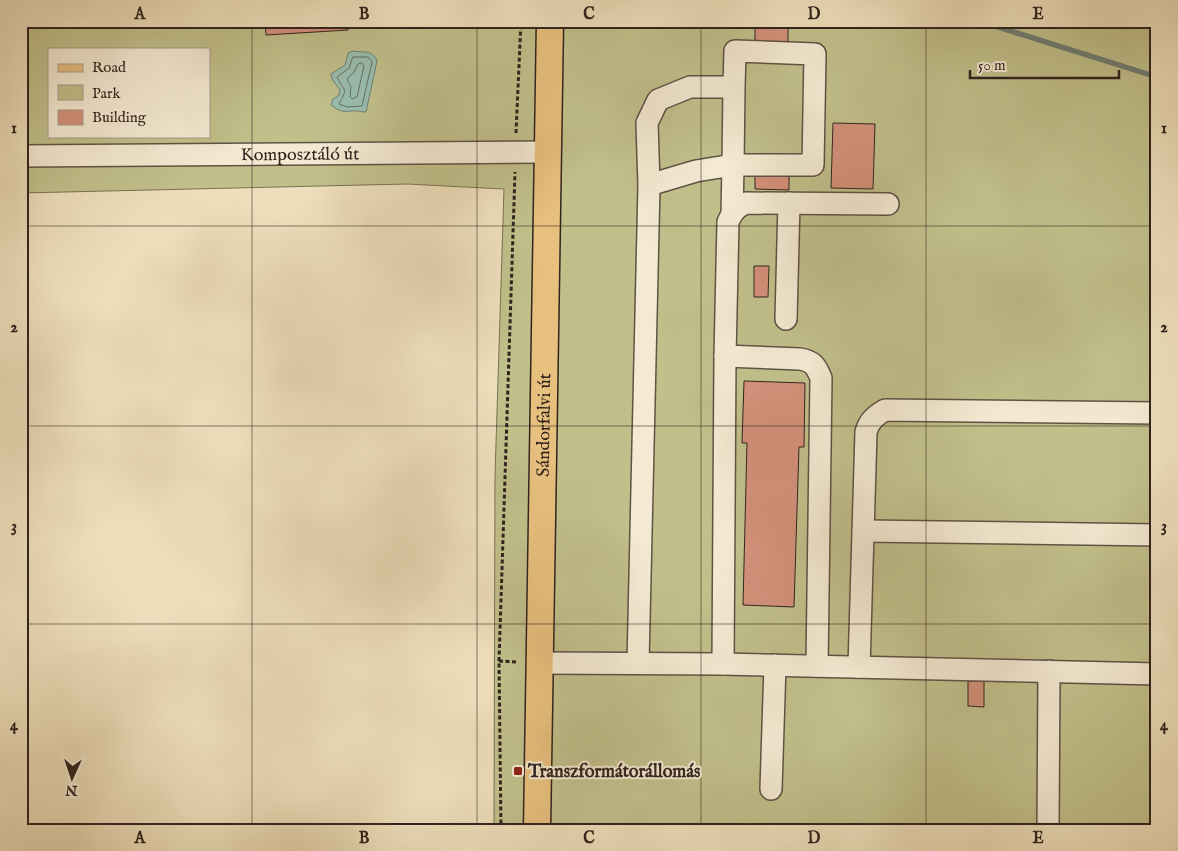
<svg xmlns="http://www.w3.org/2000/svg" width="1178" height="851" font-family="'IM FELL English',serif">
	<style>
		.green { fill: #c1c08b; stroke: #797254; fill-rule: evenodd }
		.water { fill: #99bdae; stroke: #6f7f74 }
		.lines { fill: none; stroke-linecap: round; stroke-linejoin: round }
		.shore { stroke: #657066; stroke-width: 1 }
		.stream { stroke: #6f7f74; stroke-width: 5.5 }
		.building { fill: #d3917b; stroke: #31231e }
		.minor-casing { stroke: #605246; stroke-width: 24 }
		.major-casing { stroke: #31231e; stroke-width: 29 }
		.path { stroke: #31231e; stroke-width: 3; stroke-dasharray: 4 2.5; stroke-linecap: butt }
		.minor { stroke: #f4ead3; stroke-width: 21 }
		.major { stroke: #e7c07e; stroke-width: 26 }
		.grid { fill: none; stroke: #31231e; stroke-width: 1; stroke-opacity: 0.55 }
		.poi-dot { fill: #8f2418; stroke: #f4ead3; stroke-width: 2 }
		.labels { text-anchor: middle; stroke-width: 4; stroke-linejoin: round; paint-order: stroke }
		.street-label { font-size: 18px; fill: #31231e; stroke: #f4ead3 }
		.poi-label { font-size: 18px; font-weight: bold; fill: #31231e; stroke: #f4ead3; text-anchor: start }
		.neatline { fill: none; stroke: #31231e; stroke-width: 2 }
		.grid-label { font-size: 16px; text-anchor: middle; font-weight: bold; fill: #31231e }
	</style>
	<rect width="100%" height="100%" fill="#eedfbc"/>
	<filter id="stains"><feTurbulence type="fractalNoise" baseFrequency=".004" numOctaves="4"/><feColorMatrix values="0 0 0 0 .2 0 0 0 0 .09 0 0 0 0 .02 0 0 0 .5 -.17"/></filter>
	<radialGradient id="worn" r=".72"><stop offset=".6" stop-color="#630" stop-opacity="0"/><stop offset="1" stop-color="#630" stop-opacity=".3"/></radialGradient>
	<!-- green -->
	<path class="green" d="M21,21H1157V830H494L495,475L504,189L407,184L21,193ZM49,49H209V136H49Z"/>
	<!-- water -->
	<path class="water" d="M353,51C364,53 372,49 377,61L366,112C361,112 356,110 352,111C342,112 339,111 331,105L333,99L339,95L340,90L332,79L331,74L345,65L348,53Z"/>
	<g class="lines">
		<!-- shore -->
		<g class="shore">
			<path d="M353,57H368L372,62L362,106L347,107L339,104C348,87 345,93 337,77L349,68Z"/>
			<path d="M362,63L364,66L357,97L352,99L350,97L351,87L347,79L354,72L358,64Z"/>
		</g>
		<!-- stream -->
		<path class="stream" d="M979,21L1157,77"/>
	</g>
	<!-- building -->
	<g class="building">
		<path d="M265,21H348V30L266,35Z"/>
		<path d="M755,26L788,27V45L755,44Z"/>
		<path d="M833,123L875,124L873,189L831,188Z"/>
		<path d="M755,171L789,172V190L755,189Z"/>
		<path d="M754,266H769L768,297H754Z"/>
		<path d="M744,381L805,383L804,447H799L794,607L743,605L747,443H742Z"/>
		<path d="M968,681H984V707L968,706Z"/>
	</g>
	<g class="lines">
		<defs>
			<g id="minor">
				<path id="s1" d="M21,156L548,152"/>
				<path d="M649,185L696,171L733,165L732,214"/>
				<path d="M786,319L789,203"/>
				<path d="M725,356L800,359C813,361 816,366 821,378L817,666"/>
				<path d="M863,531L1157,535"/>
				<path d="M540,663L723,664L1157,674"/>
				<path d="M638,663L649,185L647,123L658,100L690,87H734L733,165H813L815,54L735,51L734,87"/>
				<path d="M723,664L725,356L728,222C732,213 736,207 746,203L888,204"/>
				<path d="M859,667L866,432C869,421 875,416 885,410L1157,413"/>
				<path d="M771,789L775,665"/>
				<path d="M1048,830L1049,671"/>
			</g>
			<g id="major">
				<path id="s2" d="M537,830L550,21"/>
			</g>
		</defs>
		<!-- minor casing -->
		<use href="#minor" class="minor-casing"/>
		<!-- major casing -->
		<use href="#major" class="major-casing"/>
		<!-- path -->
		<g class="path">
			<path d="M516,133L521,21"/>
			<path d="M499,661L518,662"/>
			<path d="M501,830L499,661L515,172"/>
		</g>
		<!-- minor -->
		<use href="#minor" class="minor"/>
		<!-- major -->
		<use href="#major" class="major"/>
	</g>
	<!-- grid -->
	<path class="grid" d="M252,21V830M477,21V830M701,21V830M926,21V830M21,226H1157M21,426H1157M21,624H1157"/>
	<!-- markers -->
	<rect class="poi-dot" x="513" y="766" width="10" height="10" rx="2.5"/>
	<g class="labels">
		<!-- street labels -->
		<g class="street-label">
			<text dy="6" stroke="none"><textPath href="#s1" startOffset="279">Komposztáló út</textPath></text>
			<text dy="6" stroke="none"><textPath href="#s2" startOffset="405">Sándorfalvi út</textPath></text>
		</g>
		<!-- poi labels -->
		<g class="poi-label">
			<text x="528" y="777">Transzformátorállomás</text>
		</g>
	</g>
	<!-- margin -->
	<rect width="1178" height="851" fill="none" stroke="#eedfbc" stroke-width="55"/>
	<!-- legend -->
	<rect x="48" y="48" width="162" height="90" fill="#f4ead3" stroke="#a69a8b"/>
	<rect x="58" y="64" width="25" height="8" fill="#e7c07e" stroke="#a69a8b"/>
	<text x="92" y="72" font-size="15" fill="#31231e">Road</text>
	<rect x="58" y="85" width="25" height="15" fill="#c1c08b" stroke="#a69a8b"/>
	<text x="92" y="98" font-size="15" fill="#31231e">Park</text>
	<rect x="58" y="110" width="25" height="15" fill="#d3917b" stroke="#a69a8b"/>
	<text x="92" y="122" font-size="15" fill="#31231e">Building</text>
	<!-- north arrow -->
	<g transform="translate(72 778) rotate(183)" stroke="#f4ead3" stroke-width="4" paint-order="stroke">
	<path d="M0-4L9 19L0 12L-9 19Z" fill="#31231e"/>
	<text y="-8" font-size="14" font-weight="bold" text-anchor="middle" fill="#31231e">N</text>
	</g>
	<!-- scale -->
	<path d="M970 70v8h149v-8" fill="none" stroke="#31231e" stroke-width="2.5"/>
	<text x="978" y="70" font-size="15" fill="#31231e" stroke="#f4ead3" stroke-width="4" paint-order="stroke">50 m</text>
	<rect x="28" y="28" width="1122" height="796" class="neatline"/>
	<g class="grid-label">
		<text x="140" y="19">A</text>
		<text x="364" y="19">B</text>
		<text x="589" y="19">C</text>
		<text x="814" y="19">D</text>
		<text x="1038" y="19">E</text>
		<text x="14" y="133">1</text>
		<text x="1164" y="133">1</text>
		<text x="14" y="332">2</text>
		<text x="1164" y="332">2</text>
		<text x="14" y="531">3</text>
		<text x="1164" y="531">3</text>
		<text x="14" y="730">4</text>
		<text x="1164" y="730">4</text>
		<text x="140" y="843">A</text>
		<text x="364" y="843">B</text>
		<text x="589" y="843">C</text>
		<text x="814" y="843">D</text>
		<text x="1038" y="843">E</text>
	</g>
	<rect width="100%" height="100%" filter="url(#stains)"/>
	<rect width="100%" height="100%" fill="url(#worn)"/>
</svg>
